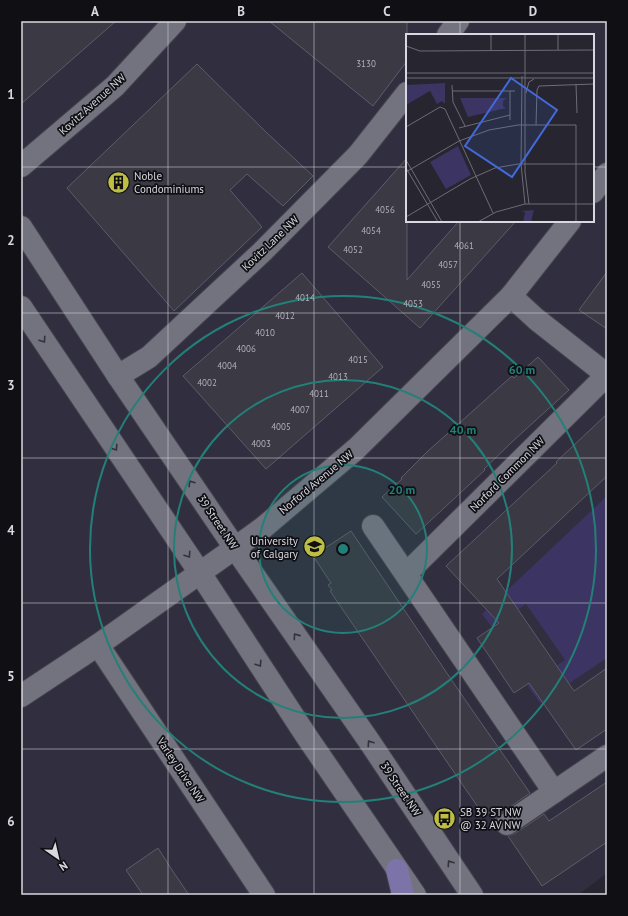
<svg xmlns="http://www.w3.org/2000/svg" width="628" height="916" font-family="'PT Sans',sans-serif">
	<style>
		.built { fill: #312f3f; fill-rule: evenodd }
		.green { fill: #3c3462 }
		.building { fill: #3a3944; stroke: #5d5c69 }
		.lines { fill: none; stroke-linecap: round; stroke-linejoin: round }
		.minor-casing { stroke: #44434c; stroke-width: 24 }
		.major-casing { stroke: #44434c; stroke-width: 24 }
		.minor { stroke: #73727f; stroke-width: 22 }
		.major { stroke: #7c74a9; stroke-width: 22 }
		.oneway { stroke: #323239 }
		.grid { fill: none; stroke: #d9d8e0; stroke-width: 1; stroke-opacity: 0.55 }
		.ring { fill: none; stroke: #238079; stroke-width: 2 }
		.labels { text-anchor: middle; stroke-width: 3.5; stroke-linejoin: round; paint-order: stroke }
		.number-label { font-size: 9px; fill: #b1b0b9 }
		.street-label { font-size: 11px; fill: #d9d8e0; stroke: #0f0f14 }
		.poi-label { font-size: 11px; fill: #d9d8e0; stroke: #0f0f14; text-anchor: start }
		.inset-road { fill: none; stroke: #6e6d76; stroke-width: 1 }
		.view { fill: #436ada; fill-opacity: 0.15; stroke: #436ada; stroke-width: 2 }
		.inset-edge { fill: none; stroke: #d9d8e0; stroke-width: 2 }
		.centre { fill: #238079; stroke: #0f0f14; stroke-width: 2 }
		.ring-label { font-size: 12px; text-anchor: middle; font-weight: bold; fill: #238079; stroke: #0f0f14; stroke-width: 3.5; stroke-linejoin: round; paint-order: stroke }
		.neatline { fill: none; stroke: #d9d8e0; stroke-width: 1.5 }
		.grid-label { font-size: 13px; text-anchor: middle; font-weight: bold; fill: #d9d8e0 }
	</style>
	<rect width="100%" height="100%" fill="#262530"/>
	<!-- built -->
	<path class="built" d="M21,21H607V873L578,895H21ZM407,35H593V221H407Z"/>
	<!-- green -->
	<path class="green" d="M607,496V658L540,703L527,685L565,660L526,604L492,627L482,614Z"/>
	<!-- building -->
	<g class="building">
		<path d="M21,21H116L21,104Z"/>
		<path d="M269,21H407V61L373,106Z"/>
		<path d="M197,64L266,132L313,176L283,206L247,174L230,190L262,227L174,311L67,188Z"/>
		<path d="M407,158V280L459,221H516L420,328L328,247Z"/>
		<path d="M607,272V329L579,310Z"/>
		<path d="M302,273L383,367L266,469L183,376Z"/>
		<path d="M538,357L569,390L513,441L484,469L485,470L416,534L382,497L402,479L401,478L428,451L512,376L514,378Z"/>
		<path d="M607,414V476L497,579L574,691L607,668V729L576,750L529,683L514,693L477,638L499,623L446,566L557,463L556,462Z"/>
		<path d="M351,531L459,691L530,793L500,814L496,819L490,812L484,816L330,591L332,590L328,585L331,583L313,556Z"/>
		<path d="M607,782V842L542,886L508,836L514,834L544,814L549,821Z"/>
		<path d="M158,848L172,870L189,895H143L126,870Z"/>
	</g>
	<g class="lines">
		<defs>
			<g id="minor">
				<path d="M448,35L458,21"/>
				<path d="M21,166L115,86L175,21"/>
				<path d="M593,192L607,174"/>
				<path d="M21,227L118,376L235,548L369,741L472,895"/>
				<path d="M21,307L200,573L307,737L415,895"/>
				<path d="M118,376L149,357L262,252L358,155L407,93"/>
				<path d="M373,526L554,792"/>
				<path d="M406,574L607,375L536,319L511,296"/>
				<path d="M98,645L264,895"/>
				<path d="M21,696L98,645L235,548L264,527L356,449L511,296L570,221"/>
				<path d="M507,824L607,756"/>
			</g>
			<path id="major" d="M397,870L403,895"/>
		</defs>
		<!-- minor casing -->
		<use href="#minor" class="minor-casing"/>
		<!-- major casing -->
		<use href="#major" class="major-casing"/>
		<!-- minor -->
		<use href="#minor" class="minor"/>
		<!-- major -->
		<use href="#major" class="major"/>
	</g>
	<!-- one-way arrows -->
	<defs><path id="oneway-chevron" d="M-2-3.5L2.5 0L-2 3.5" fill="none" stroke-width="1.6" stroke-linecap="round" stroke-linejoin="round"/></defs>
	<g class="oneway">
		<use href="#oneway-chevron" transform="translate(43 340) rotate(56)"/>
		<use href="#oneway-chevron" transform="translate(115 448) rotate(56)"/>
		<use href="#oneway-chevron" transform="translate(191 483) rotate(-124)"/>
		<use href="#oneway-chevron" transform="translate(188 555) rotate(56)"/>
		<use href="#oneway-chevron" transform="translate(296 636) rotate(-125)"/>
		<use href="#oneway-chevron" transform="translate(259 664) rotate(57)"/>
		<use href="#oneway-chevron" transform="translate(370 743) rotate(-124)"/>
		<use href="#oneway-chevron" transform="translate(450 863) rotate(-124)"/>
	</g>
	<!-- grid -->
	<path class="grid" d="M168,21V895M314,21V895M460,21V35M21,167H407M593,167H607M460,221V895M21,313H607M21,458H607M21,603H607M21,749H607"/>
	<!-- distance rings -->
	<circle cx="343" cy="549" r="84" fill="#238079" fill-opacity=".12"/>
	<g class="ring">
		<circle cx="343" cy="549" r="84"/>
		<circle cx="343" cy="549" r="169"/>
		<circle cx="343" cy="549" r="253"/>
	</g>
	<!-- icons -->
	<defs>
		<symbol id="building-disc" viewBox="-11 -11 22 22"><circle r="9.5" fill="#bebf42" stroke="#0f0f14"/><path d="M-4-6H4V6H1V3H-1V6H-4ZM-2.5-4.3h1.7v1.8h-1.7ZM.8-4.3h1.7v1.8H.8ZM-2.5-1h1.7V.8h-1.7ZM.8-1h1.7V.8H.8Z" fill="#111"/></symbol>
		<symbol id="university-disc" viewBox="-11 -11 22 22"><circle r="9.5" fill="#bebf42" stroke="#0f0f14"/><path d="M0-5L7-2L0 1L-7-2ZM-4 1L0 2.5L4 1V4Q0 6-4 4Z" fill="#111"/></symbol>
		<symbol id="bus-disc" viewBox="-11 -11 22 22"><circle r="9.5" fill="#bebf42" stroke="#0f0f14"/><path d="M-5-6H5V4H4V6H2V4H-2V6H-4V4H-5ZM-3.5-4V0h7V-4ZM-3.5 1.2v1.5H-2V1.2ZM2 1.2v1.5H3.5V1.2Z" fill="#111"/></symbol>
	</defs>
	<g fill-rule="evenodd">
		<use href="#building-disc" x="106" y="170" width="25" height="25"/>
		<use href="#university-disc" x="302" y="534" width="25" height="25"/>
		<use href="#bus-disc" x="432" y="806" width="25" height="25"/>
	</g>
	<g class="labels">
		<!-- number labels -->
		<g class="number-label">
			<text x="366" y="67">3130</text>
			<text x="385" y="213">4056</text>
			<text x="371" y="234">4054</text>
			<text x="464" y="249">4061</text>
			<text x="353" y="253">4052</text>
			<text x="448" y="268">4057</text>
			<text x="431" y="288">4055</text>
			<text x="305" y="301">4014</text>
			<text x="413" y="307">4053</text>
			<text x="285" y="319">4012</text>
			<text x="265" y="336">4010</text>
			<text x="246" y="352">4006</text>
			<text x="358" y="363">4015</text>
			<text x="227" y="369">4004</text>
			<text x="338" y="380">4013</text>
			<text x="207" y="386">4002</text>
			<text x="319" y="397">4011</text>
			<text x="300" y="413">4007</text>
			<text x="281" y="430">4005</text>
			<text x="261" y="447">4003</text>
		</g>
		<!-- street labels -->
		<g class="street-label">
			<text transform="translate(92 104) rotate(-42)" y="4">Kovitz Avenue NW</text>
			<text transform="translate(270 243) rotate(-44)" y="4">Kovitz Lane NW</text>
			<text transform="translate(507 474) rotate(-45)" y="4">Norford Common NW</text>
			<text transform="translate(316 482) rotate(-40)" y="4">Norford Avenue NW</text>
			<text transform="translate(218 522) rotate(56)" y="4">39 Street NW</text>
			<text transform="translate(181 770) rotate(56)" y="4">Varley Drive NW</text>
			<text transform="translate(401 789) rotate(56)" y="4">39 Street NW</text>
		</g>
		<!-- poi labels -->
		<g class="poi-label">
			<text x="134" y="180">Noble<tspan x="134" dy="13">Condominiums</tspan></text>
			<text x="298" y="545" text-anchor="end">University<tspan x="298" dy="13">of Calgary</tspan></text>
			<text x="460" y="816">SB 39 ST NW<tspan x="460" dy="13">@ 32 AV NW</tspan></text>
		</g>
	</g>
	<!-- overview -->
	<g transform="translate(406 34)">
		<rect width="188" height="188" fill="#262530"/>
		<path d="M39,49V70L36,67L31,70L24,57L0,71V51ZM54,64H101L97,67V72L100,74L62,83ZM52,112L65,141L40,155L24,128ZM128,176L125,188H117L119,178L114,177Z" fill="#3c3462"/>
		<path class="inset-road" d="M119,0V138L123,170M0,12L14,17L188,16M152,16V0M85,17V0M0,39H188M116,42L115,130L119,170M0,44H188M170,50L171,79M46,51L47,68L59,92M46,57H109M104,57V86M120,59L123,48L128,45M130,91L131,56L133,52L188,50M0,93L34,73L39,75L87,179M53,94L104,81M0,126L36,188M0,134L32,188M0,138L53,107L83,96L112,91H170V188M0,183L64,145L89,134L112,130H188M72,188L90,178L119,170H188"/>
		<path class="view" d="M105,44L151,76L106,143L59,112Z"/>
		<rect width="188" height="188" class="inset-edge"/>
	</g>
	<circle cx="343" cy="549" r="6" class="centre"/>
	<g class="ring-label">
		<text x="522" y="374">60 m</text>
		<text x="463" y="434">40 m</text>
		<text x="402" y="494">20 m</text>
	</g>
	<!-- border -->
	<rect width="628" height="916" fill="none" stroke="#0f0f14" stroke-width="44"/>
	<!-- north arrow -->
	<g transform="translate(58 858) rotate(146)" stroke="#0f0f14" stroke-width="3" paint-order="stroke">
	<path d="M0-3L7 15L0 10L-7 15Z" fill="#d9d8e0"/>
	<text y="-6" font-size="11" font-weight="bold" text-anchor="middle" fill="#d9d8e0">N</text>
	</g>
	<rect x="22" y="22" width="584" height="872" class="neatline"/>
	<g class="grid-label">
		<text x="95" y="16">A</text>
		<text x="241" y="16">B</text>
		<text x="387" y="16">C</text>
		<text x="533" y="16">D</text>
		<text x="11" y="99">1</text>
		<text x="11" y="245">2</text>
		<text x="11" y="390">3</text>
		<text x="11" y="535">4</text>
		<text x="11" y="681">5</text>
		<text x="11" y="826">6</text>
	</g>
</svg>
